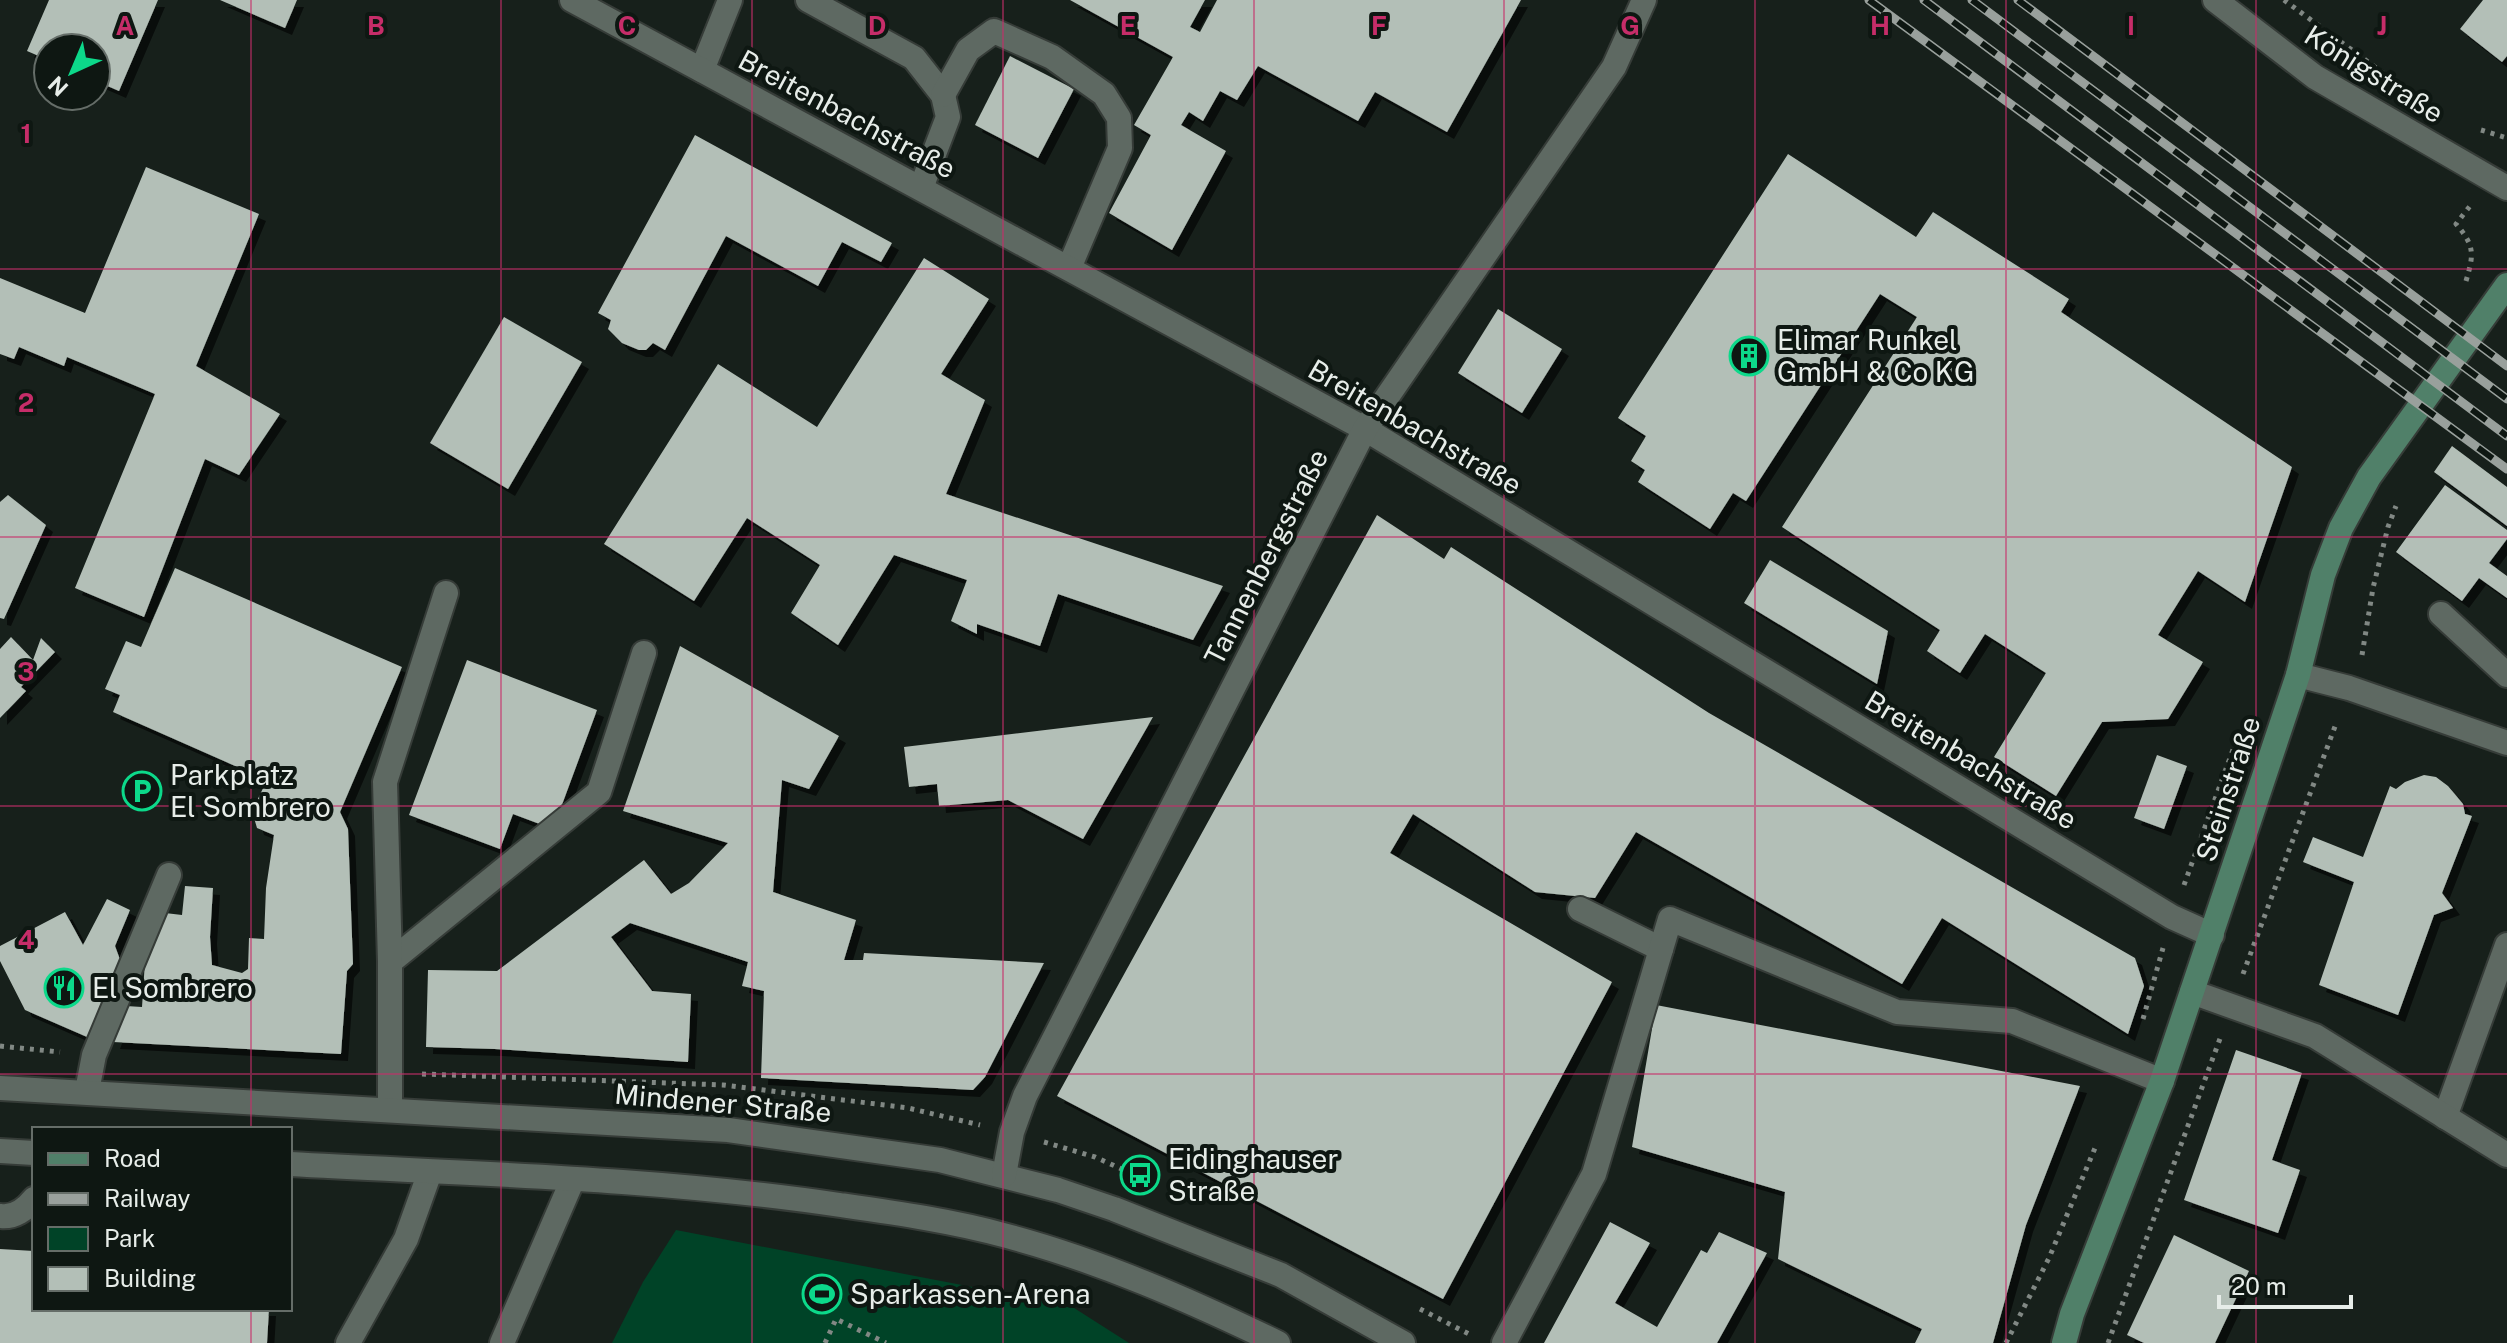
<svg xmlns="http://www.w3.org/2000/svg" width="2507" height="1343" font-family="'Public Sans',sans-serif">
	<style>
		.green { fill: #004327 }
		.building { fill: #b3bfb7; filter: url(#shadow) }
		.lines { fill: none; stroke-linecap: round; stroke-linejoin: round }
		.lane-casing { stroke: #363c38; stroke-width: 28 }
		.street-casing { stroke: #363c38; stroke-width: 28 }
		.secondary-casing { stroke: #363c38; stroke-width: 28 }
		.path { stroke: #818884; stroke-width: 5; stroke-dasharray: 4 6; stroke-linecap: butt }
		.lane { stroke: #5e6962; stroke-width: 24 }
		.street { stroke: #5e6962; stroke-width: 24 }
		.secondary { stroke: #508069; stroke-width: 24 }
		.rail-casing { stroke: #99a09c; stroke-width: 9 }
		.rail { stroke: #0e1712; stroke-width: 6; stroke-dasharray: 18; stroke-linecap: butt }
		.grid { fill: none; stroke: #c62d69; stroke-width: 2; stroke-opacity: 0.55 }
		.labels { text-anchor: middle; stroke-width: 8; stroke-linejoin: round; paint-order: stroke }
		.street-label { font-size: 28px; fill: #e7ede9; stroke: #0e1712 }
		.poi-label { font-size: 28px; fill: #e7ede9; stroke: #0e1712; text-anchor: start }
		.grid-label { font-size: 26px; text-anchor: middle; font-weight: bold; fill: #c62d69; stroke: #0e1712; stroke-width: 8; stroke-linejoin: round; paint-order: stroke }
	</style>
	<defs>
		<filter id="shadow"><feDropShadow dx="7" dy="7" stdDeviation="0" flood-color="#0009"/></filter>
	</defs>
	<rect width="100%" height="100%" fill="#17201b"/>
	<!-- green -->
	<path class="green" d="M676,1230L1071,1306L1129,1343H612L643,1282Z"/>
	<!-- building -->
	<g class="building">
		<path d="M49,0H158L119,91L96,81V48H48V60L27,51Z"/>
		<path d="M220,0H297L285,28Z"/>
		<path d="M1070,0H1205L1190,27L1200,32L1217,0H1521L1447,132L1375,92L1358,121L1258,66L1237,100L1220,91L1203,121L1189,112L1181,125L1226,151L1172,250L1109,213L1151,135L1134,125L1173,57Z"/>
		<path d="M2483,0H2507V56L2502,62L2460,29Z"/>
		<path d="M1010,56L1074,89L1038,158L975,125Z"/>
		<path d="M695,135L892,243L881,262L842,242L818,286L726,236L665,350L653,343L646,350H639L622,343L608,329L611,320L598,313Z"/>
		<path d="M1788,154L1916,237L1933,212L2069,299L2061,312L2292,467L2245,602L2198,571L2158,635L2203,662L2168,719L2102,722L2056,796L1994,757L2046,673L1985,634L1960,673L1927,651L1940,630L1782,527L1917,317L1880,294L1746,501L1733,493L1710,529L1638,482L1645,470L1631,461L1646,436L1618,418Z"/>
		<path d="M146,167L259,214L196,366L280,414L239,475L205,459L144,617L75,588L155,394L67,357L64,366L19,347L14,359L0,354V278L85,313Z"/>
		<path d="M924,258L989,299L941,374L985,400L946,494L1223,586L1193,640L1058,594L1040,646L977,624V634L951,621L967,580L894,555L838,645L791,613L820,565L747,518L694,601L604,544L718,364L817,427Z"/>
		<path d="M1498,309L1562,349L1522,413L1458,373Z"/>
		<path d="M504,317L582,362L508,489L430,443Z"/>
		<path d="M2452,446L2507,487V526L2434,472Z"/>
		<path d="M2445,485L2507,530V539L2489,563L2507,576V598L2479,578L2462,601L2396,552Z"/>
		<path d="M8,495L46,525L4,619L0,618V502Z"/>
		<path d="M1377,515L1444,559L1451,547L1709,713L2135,958L2144,986L2128,1034L1942,918L1902,984L1636,832L1595,898L1535,892L1413,814L1390,853L1612,982L1443,1299L1057,1096Z"/>
		<path d="M1770,560L1888,631L1877,684L1744,603Z"/>
		<path d="M175,568L402,667L340,812L348,829L353,964L347,971L341,1054L113,1042L126,1006L142,1007L145,961L165,913L182,915L185,886L213,888L210,937L212,965L242,973L248,969L249,938L264,939L266,888L274,835L257,828L252,811L267,780L113,712L120,695L105,689L126,641L141,647Z"/>
		<path d="M11,637L33,660L41,638L55,652L21,687L26,691L0,718V649Z"/>
		<path d="M680,646L839,736L809,789L782,780L773,892L856,920L844,960H863L864,953L1044,963L985,1077L973,1090L761,1078L764,991L742,986L748,962L630,923L611,937L652,991L691,994L688,1062L495,1049L426,1047L428,970L497,971L644,860L671,894L689,883L728,843L623,811Z"/>
		<path d="M467,660L597,710L553,829L513,814L500,849L409,815Z"/>
		<path d="M1153,717L1083,839L1008,800L939,806L937,784L909,787L904,747Z"/>
		<path d="M2157,755L2187,766L2164,829L2134,818Z"/>
		<path d="M2424,775L2436,777L2448,786L2463,804L2465,814L2472,816L2442,893L2453,908L2434,915L2398,1015L2319,985L2354,882L2303,862L2313,837L2363,857L2390,786L2396,789L2405,782Z"/>
		<path d="M107,899L130,910L115,946L122,965L94,1040L25,1010L0,961V946L65,912L83,945Z"/>
		<path d="M1656,1005L2080,1086L2026,1225L1993,1343H1915L1922,1329L1778,1259L1785,1192L1632,1147Z"/>
		<path d="M2236,1050L2302,1073L2272,1160L2300,1170L2278,1233L2184,1200Z"/>
		<path d="M1610,1222L1650,1243L1615,1303L1657,1327L1701,1250L1707,1253L1719,1232L1767,1253L1717,1343H1544Z"/>
		<path d="M2174,1235L2249,1271L2215,1343H2144L2127,1335Z"/>
		<path d="M0,1249L34,1251V1309H269L267,1343H0Z"/>
	</g>
	<g class="lines">
		<defs>
			<g id="lane">
				<path d="M808,0L914,58L943,95L948,117L921,188"/>
				<path d="M702,70L730,0"/>
				<path d="M943,95L968,50L994,31L1052,57L1104,94L1119,118L1120,148L1069,268"/>
				<path d="M2441,614L2507,675"/>
				<path d="M2298,675L2349,688L2507,743"/>
				<path d="M1580,909L1661,949"/>
				<path d="M390,962L599,792L644,653"/>
				<path d="M87,1091L94,1055L169,875"/>
				<path d="M390,1109V962L385,782L446,593"/>
				<path d="M2445,1117L2507,945"/>
				<path d="M0,1216C14,1218 26,1209 34,1199"/>
				<path d="M348,1343L406,1239L430,1172"/>
				<path d="M502,1343L573,1179"/>
				<path d="M1504,1343L1594,1174L1670,919L1897,1012L2012,1021L2162,1081"/>
			</g>
			<g id="street">
				<path d="M572,0L1365,429L2172,917L2212,935"/>
				<path d="M2215,0L2315,77L2507,188"/>
				<path d="M2192,992L2315,1036L2507,1155"/>
				<path d="M0,1088L728,1130L940,1160L1058,1190L1114,1209L1281,1275L1403,1343"/>
				<path d="M0,1151L34,1153"/>
				<path d="M290,1164C474,1174 658,1178 840,1205C896,1213 953,1221 1007,1236C1101,1261 1191,1301 1278,1343"/>
				<path d="M1004,1175L1012,1132L1025,1096L1365,429L1614,67L1644,0"/>
			</g>
			<path id="secondary" d="M2064,1343L2072,1314L2162,1081L2298,675L2323,575L2341,528L2369,477L2507,285"/>
		</defs>
		<!-- lane casing -->
		<use href="#lane" class="lane-casing"/>
		<!-- street casing -->
		<use href="#street" class="street-casing"/>
		<!-- secondary casing -->
		<use href="#secondary" class="secondary-casing"/>
		<!-- path -->
		<g class="path">
			<path d="M2284,0L2383,73"/>
			<path d="M2481,130L2507,138"/>
			<path d="M2466,281C2474,254 2475,246 2456,224L2470,206"/>
			<path d="M2362,655L2373,588L2388,527L2396,506"/>
			<path d="M2184,885L2239,733"/>
			<path d="M2243,974L2337,721"/>
			<path d="M2143,1019L2163,948"/>
			<path d="M0,1046L60,1052"/>
			<path d="M422,1074L723,1085L908,1108L980,1125"/>
			<path d="M1044,1142L1095,1157L1157,1185"/>
			<path d="M1420,1309L1471,1335"/>
			<path d="M825,1343L836,1319L886,1343"/>
			<path d="M2006,1343L2049,1258L2095,1148"/>
			<path d="M2108,1343L2221,1036"/>
		</g>
		<!-- lane -->
		<use href="#lane" class="lane"/>
		<!-- street -->
		<use href="#street" class="street"/>
		<!-- secondary -->
		<use href="#secondary" class="secondary"/>
		<defs>
			<g id="rail">
				<path d="M1869,0L2507,469"/>
				<path d="M1924,0L2507,436"/>
				<path d="M1972,0L2507,399"/>
				<path d="M2018,0L2507,366"/>
			</g>
		</defs>
		<!-- rail casing -->
		<use href="#rail" class="rail-casing"/>
		<!-- rail -->
		<use href="#rail" class="rail"/>
	</g>
	<!-- grid -->
	<path class="grid" d="M251,0V1129M501,0V1343M752,0V1343M1003,0V1343M1254,0V1343M1504,0V1343M1755,0V1343M2006,0V1343M2256,0V1343M0,269H2507M0,537H2507M0,806H2507M0,1074H2507M251,1309V1343"/>
	<!-- icons -->
	<defs>
		<symbol id="building-ring" viewBox="-11 -11 22 22"><circle r="9.5" fill="#0e1712" stroke="#0cd98a" stroke-width="1.5"/><path d="M-4-6H4V6H1V3H-1V6H-4ZM-2.5-4.3h1.7v1.8h-1.7ZM.8-4.3h1.7v1.8H.8ZM-2.5-1h1.7V.8h-1.7ZM.8-1h1.7V.8H.8Z" fill="#0cd98a"/></symbol>
		<symbol id="parking-ring" viewBox="-11 -11 22 22"><circle r="9.5" fill="#0e1712" stroke="#0cd98a" stroke-width="1.5"/><path d="M-3.5-5.5H1a3.5 3.5 0 0 1 0 7H-1V5.5H-3.5ZM-1-3.4V-.6H.8a1.4 1.4 0 0 0 0-2.8Z" fill="#0cd98a"/></symbol>
		<symbol id="restaurant-ring" viewBox="-11 -11 22 22"><circle r="9.5" fill="#0e1712" stroke="#0cd98a" stroke-width="1.5"/><path d="M-5-6h1v4h1v-4h1v4h1v-4h1v5L-1.5 .5V6h-2V.5L-5-1ZM5-6V6H3V1.5H1.5Q1.5-4 5-6Z" fill="#0cd98a"/></symbol>
		<symbol id="bus-ring" viewBox="-11 -11 22 22"><circle r="9.5" fill="#0e1712" stroke="#0cd98a" stroke-width="1.5"/><path d="M-5-6H5V4H4V6H2V4H-2V6H-4V4H-5ZM-3.5-4V0h7V-4ZM-3.5 1.2v1.5H-2V1.2ZM2 1.2v1.5H3.5V1.2Z" fill="#0cd98a"/></symbol>
		<symbol id="stadium-ring" viewBox="-11 -11 22 22"><circle r="9.5" fill="#0e1712" stroke="#0cd98a" stroke-width="1.5"/><path d="M0-5a6.5 5 0 1 0 0 10a6.5 5 0 1 0 0-10ZM-3.5-1.8h7v3.6h-7Z" fill="#0cd98a"/></symbol>
	</defs>
	<g fill-rule="evenodd">
		<use href="#building-ring" x="1727" y="334" width="44" height="44"/>
		<use href="#parking-ring" x="120" y="769" width="44" height="44"/>
		<use href="#restaurant-ring" x="42" y="966" width="44" height="44"/>
		<use href="#bus-ring" x="1118" y="1153" width="44" height="44"/>
		<use href="#stadium-ring" x="800" y="1272" width="44" height="44"/>
	</g>
	<g class="labels">
		<!-- street labels -->
		<g class="street-label">
			<text transform="translate(2374 74) rotate(32)" y="10">Königstraße</text>
			<text transform="translate(847 114) rotate(28)" y="10">Breitenbachstraße</text>
			<text transform="translate(1415 427) rotate(30)" y="10">Breitenbachstraße</text>
			<text transform="translate(1266 557) rotate(-63)" y="10">Tannenbergstraße</text>
			<text transform="translate(1971 760) rotate(31)" y="10">Breitenbachstraße</text>
			<text transform="translate(2228 789) rotate(-72)" y="10">Steinstraße</text>
			<text transform="translate(723 1103) rotate(5)" y="10">Mindener Straße</text>
		</g>
		<!-- poi labels -->
		<g class="poi-label">
			<text x="1777" y="350">Elimar Runkel<tspan x="1777" dy="32">GmbH &amp; Co KG</tspan></text>
			<text x="170" y="785">Parkplatz<tspan x="170" dy="32">El Sombrero</tspan></text>
			<text x="92" y="998">El Sombrero</text>
			<text x="1168" y="1169">Eidinghauser<tspan x="1168" dy="32">Straße</tspan></text>
			<text x="850" y="1304">Sparkassen-Arena</text>
		</g>
	</g>
	<g class="grid-label">
		<text x="125" y="35">A</text>
		<text x="376" y="35">B</text>
		<text x="627" y="35">C</text>
		<text x="877" y="35">D</text>
		<text x="1128" y="35">E</text>
		<text x="1379" y="35">F</text>
		<text x="1630" y="35">G</text>
		<text x="1880" y="35">H</text>
		<text x="2131" y="35">I</text>
		<text x="2382" y="35">J</text>
		<text x="26" y="143">1</text>
		<text x="26" y="412">2</text>
		<text x="26" y="681">3</text>
		<text x="26" y="949">4</text>
	</g>
	<!-- legend -->
	<rect x="32" y="1127" width="260" height="184" fill="#0e1712" stroke="#656d68" stroke-width="2"/>
	<rect x="48" y="1153" width="40" height="12" fill="#508069" stroke="#656d68" stroke-width="2"/>
	<text x="104" y="1167" font-size="24" fill="#e7ede9">Road</text>
	<rect x="48" y="1193" width="40" height="12" fill="#99a09c" stroke="#656d68" stroke-width="2"/>
	<text x="104" y="1207" font-size="24" fill="#e7ede9">Railway</text>
	<rect x="48" y="1227" width="40" height="24" fill="#004327" stroke="#656d68" stroke-width="2"/>
	<text x="104" y="1247" font-size="24" fill="#e7ede9">Park</text>
	<rect x="48" y="1267" width="40" height="24" fill="#b3bfb7" stroke="#656d68" stroke-width="2"/>
	<text x="104" y="1287" font-size="24" fill="#e7ede9">Building</text>
	<!-- north arrow -->
	<g transform="translate(72 72) rotate(224)"><circle r="38" fill="#0e1712" stroke="#656d68" stroke-width="2"/>
	<path d="M0-6L14 30L0 20L-14 30Z" fill="#0cd98a"/>
	<text y="-12" font-size="22" font-weight="bold" text-anchor="middle" fill="#e7ede9">N</text>
	</g>
	<!-- scale -->
	<path d="M2219 1295v12h132v-12" fill="none" stroke="#e7ede9" stroke-width="4"/>
	<text x="2231" y="1295" font-size="24" fill="#e7ede9" stroke="#0e1712" stroke-width="6" paint-order="stroke">20 m</text>
</svg>
